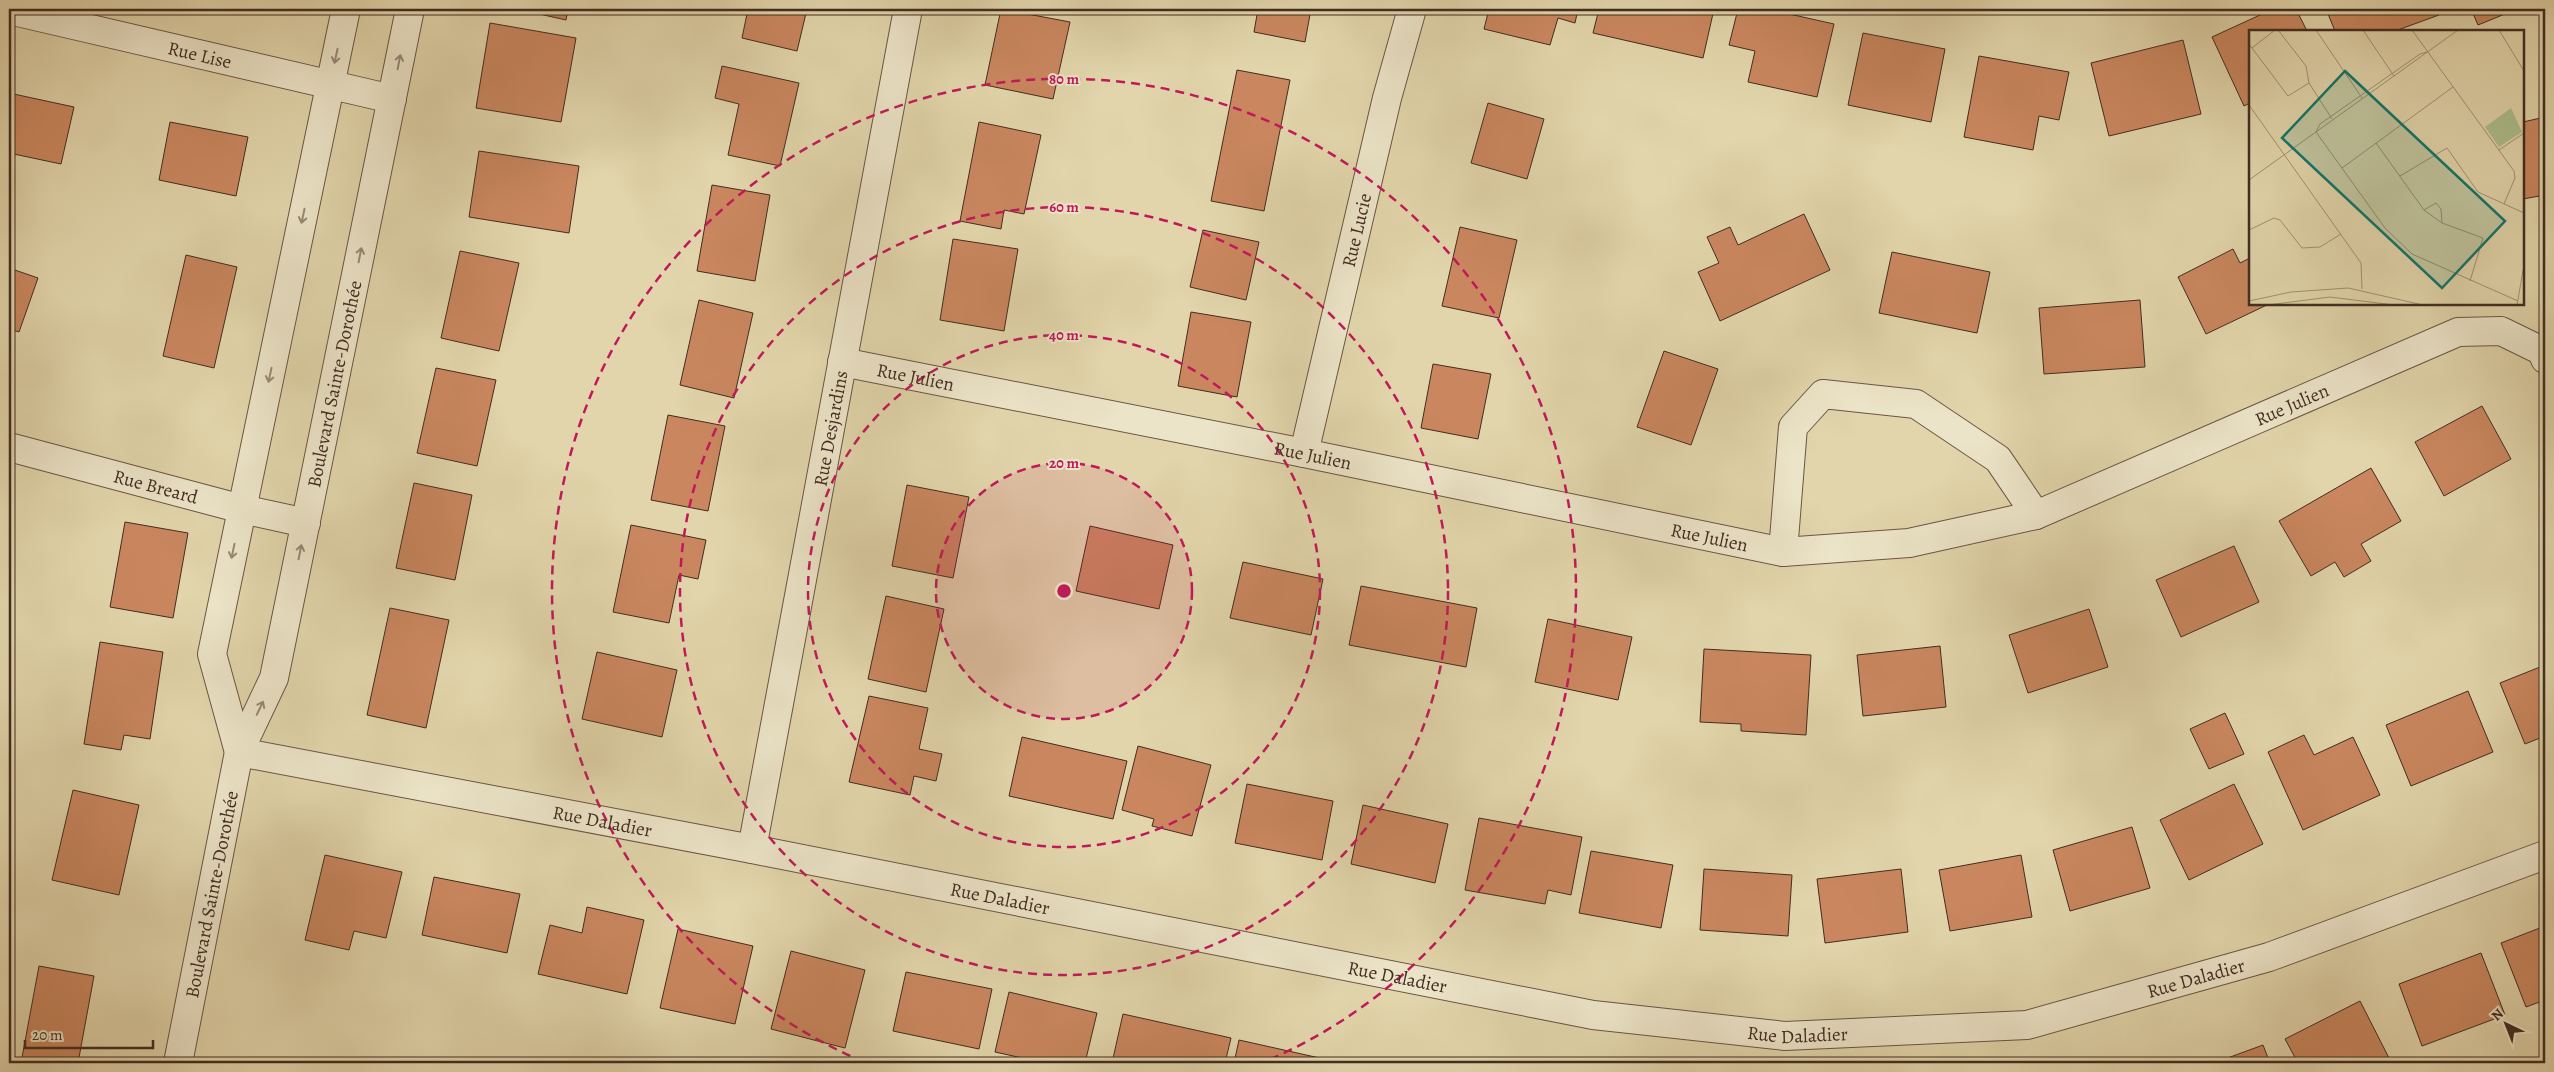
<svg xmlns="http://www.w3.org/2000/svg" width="2554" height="1072" font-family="Alegreya,serif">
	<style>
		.building { fill: #ca875f; stroke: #422c22 }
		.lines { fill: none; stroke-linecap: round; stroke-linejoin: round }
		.street-casing { stroke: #6a5644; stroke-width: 30 }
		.street { stroke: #ece4c8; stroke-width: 28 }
		.oneway { stroke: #978875 }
		.ring { fill: none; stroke: #c2185b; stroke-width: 2.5; stroke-dasharray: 9 6 }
		.labels { text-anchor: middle; stroke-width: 4; stroke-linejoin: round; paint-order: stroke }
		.street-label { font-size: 19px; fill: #422c22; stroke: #ece4c8 }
		.inset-road { fill: none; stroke: #a29174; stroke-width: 1 }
		.view { fill: #0f766e; fill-opacity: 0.15; stroke: #0f766e; stroke-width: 2.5 }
		.inset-edge { fill: none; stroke: #422c22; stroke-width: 2.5 }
		.centre { fill: #c2185b; stroke: #ece4c8; stroke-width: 2.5 }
		.ring-label { font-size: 15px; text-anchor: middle; font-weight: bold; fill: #c2185b; stroke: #ece4c8; stroke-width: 4; stroke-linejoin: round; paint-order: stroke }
	</style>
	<rect width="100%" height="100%" fill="#e2d5ab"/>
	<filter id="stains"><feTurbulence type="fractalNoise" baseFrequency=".004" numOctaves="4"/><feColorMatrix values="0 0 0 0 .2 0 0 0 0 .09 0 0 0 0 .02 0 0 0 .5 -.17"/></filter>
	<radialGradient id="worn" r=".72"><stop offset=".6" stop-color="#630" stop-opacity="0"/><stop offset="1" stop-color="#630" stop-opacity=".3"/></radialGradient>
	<!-- building -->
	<g class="building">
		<path d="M517,9H568L566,20Z"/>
		<path d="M748,9H807L797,51L742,38Z"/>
		<path d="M1001,9L1070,22L1053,99L985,85Z"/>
		<path d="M1258,9H1311L1305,42L1254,32Z"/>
		<path d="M1489,9H1578L1575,23L1558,18L1550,45L1484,29Z"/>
		<path d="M1599,9H1714L1703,58L1593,33Z"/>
		<path d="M1738,9H1767L1834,24L1817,97L1748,82L1755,51L1729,45Z"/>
		<path d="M2273,9H2296L2307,31H2250V103L2244,106L2212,37Z"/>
		<path d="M2326,9H2436L2439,15L2395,31H2335Z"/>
		<path d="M2471,9H2517L2478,25Z"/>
		<path d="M490,23L576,38L561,122L476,108Z"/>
		<path d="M1863,33L1945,49L1931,122L1848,105Z"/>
		<path d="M2183,40L2201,114L2109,136L2091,63Z"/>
		<path d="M1979,56L2069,72L2059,120L2039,116L2033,150L1964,137Z"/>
		<path d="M722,66L799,83L780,166L728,155L739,104L715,98Z"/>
		<path d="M1237,70L1290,80L1264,211L1211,201Z"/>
		<path d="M9,93L74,107L61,164L9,153Z"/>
		<path d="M1488,103L1544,119L1527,179L1471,163Z"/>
		<path d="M2545,117V195L2523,199V122Z"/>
		<path d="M170,122L248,137L236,196L159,180Z"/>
		<path d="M979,122L1041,135L1024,214L1004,210L1001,229L960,221Z"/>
		<path d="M479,151L579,166L569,233L469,217Z"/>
		<path d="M712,185L770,195L755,281L697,271Z"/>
		<path d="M1804,214L1830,270L1720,321L1698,272L1719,263L1707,237L1730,227L1738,245Z"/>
		<path d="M1460,227L1517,240L1499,318L1442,306Z"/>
		<path d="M1203,230L1259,242L1246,300L1190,287Z"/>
		<path d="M953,239L1018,249L1004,331L940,320Z"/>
		<path d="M2233,249L2240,263L2250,258V304H2269L2206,334L2178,277Z"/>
		<path d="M460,251L519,263L499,351L441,338Z"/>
		<path d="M1892,252L1990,272L1977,333L1879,313Z"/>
		<path d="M186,255L237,267L214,368L163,356Z"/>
		<path d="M9,268L38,278L19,332L9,329Z"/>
		<path d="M699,300L753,313L734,398L680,385Z"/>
		<path d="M2140,300L2145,367L2044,374L2039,308Z"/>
		<path d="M1191,312L1251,322L1237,397L1178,386Z"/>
		<path d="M1664,351L1718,369L1691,445L1637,427Z"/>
		<path d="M1433,364L1491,374L1478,439L1421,428Z"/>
		<path d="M436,368L496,380L477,466L417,453Z"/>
		<path d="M2482,406L2511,459L2444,496L2415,442Z"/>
		<path d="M668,415L725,426L708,511L651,500Z"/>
		<path d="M2371,468L2401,521L2361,544L2371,561L2344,577L2335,562L2311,576L2279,521Z"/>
		<path d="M414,483L472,495L455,580L396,568Z"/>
		<path d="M907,485L969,497L953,578L892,566Z"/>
		<path d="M125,522L188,533L173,618L110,607Z"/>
		<path d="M631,525L706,540L698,579L679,575L669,623L613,612Z"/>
		<path d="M1090,526L1173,545L1159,609L1076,591Z"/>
		<path d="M2234,546L2259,602L2181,637L2156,580Z"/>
		<path d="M1243,562L1323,579L1311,635L1230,618Z"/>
		<path d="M1361,586L1477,608L1466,667L1349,645Z"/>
		<path d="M886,596L944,609L926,692L868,679Z"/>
		<path d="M390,608L449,620L426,728L367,715Z"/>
		<path d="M2089,609L2108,667L2028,693L2009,635Z"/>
		<path d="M1548,619L1632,637L1618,700L1535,682Z"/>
		<path d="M100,642L163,652L150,739L124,735L121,750L84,744Z"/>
		<path d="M1940,646L1946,707L1863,716L1857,655Z"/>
		<path d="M1704,649L1811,655L1806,735L1741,731V724L1700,722Z"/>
		<path d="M597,652L677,670L662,737L582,719Z"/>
		<path d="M2545,665V736L2525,744L2500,683Z"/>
		<path d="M2468,691L2493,752L2411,786L2386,725Z"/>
		<path d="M869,696L928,708L919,749L942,754L936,781L914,776L910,795L849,782Z"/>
		<path d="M2225,713L2244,754L2209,769L2190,729Z"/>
		<path d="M2304,735L2314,755L2353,737L2380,795L2303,830L2268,752Z"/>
		<path d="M1022,737L1127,761L1113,819L1009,796Z"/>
		<path d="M1138,746L1211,765L1192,836L1152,826L1154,819L1122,810Z"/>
		<path d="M1247,784L1333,801L1322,860L1235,843Z"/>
		<path d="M2234,784L2263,844L2189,880L2160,820Z"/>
		<path d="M73,790L139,805L119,895L52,880Z"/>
		<path d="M1363,805L1448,824L1435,883L1351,864Z"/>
		<path d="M1479,818L1582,837L1571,895L1548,890L1545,904L1465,890Z"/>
		<path d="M2132,827L2150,888L2070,911L2053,850Z"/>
		<path d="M1591,851L1673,865L1661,928L1579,913Z"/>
		<path d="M325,855L402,872L386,938L354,931L349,950L305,940Z"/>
		<path d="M2021,855L2032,917L1950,931L1939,870Z"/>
		<path d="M1704,869L1792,875L1788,936L1700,930Z"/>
		<path d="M1901,869L1908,932L1825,943L1817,879Z"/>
		<path d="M434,877L520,894L507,953L422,935Z"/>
		<path d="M587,907L644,920L627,994L538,974L550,925L582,933Z"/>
		<path d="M2545,926V1000L2526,1007L2501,943Z"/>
		<path d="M678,929L753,946L735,1024L660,1008Z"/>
		<path d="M791,951L865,970L845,1048L771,1029Z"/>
		<path d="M2481,953L2505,1015L2422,1046L2399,984Z"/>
		<path d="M39,966L94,976L78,1063H21Z"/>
		<path d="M906,972L992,989L979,1049L893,1031Z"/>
		<path d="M1009,992L1097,1013L1085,1063H1045L995,1052Z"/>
		<path d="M2360,1001L2390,1060L2384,1063H2298L2285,1039Z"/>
		<path d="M1123,1014L1231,1038L1225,1063H1112Z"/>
		<path d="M1239,1040L1342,1063H1234Z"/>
		<path d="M2263,1045L2270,1063H2214Z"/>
	</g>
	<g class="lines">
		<defs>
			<g id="street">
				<path id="s1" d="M9,10L392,99"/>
				<path id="s2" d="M842,362L1304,453L1783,552L1909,543L2036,515L2458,332L2501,331L2542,351L2545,359"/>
				<path id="s3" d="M9,447L242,509L306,523"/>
				<path id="s4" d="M1304,453L1387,98L1412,9"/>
				<path d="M1783,552L1793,427L1823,394L1916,404L1998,459L2036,515"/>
				<path id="s5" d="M239,752L752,849L1593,1015L1785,1036L2027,1025L2269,957L2545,855"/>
				<path d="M239,752L212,654L346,9"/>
				<path id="s6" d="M752,849L908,9"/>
				<path id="s7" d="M178,1063L239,752L274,678L410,9"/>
			</g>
		</defs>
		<!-- street casing -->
		<use href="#street" class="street-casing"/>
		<!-- street -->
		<use href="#street" class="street"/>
	</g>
	<!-- one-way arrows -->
	<defs><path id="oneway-shaft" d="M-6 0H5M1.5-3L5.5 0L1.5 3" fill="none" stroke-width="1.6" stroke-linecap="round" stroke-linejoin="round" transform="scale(1.25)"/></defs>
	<g class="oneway">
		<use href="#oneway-shaft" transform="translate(336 56) rotate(102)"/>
		<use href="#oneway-shaft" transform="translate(399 62) rotate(-79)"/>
		<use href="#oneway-shaft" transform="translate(303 216) rotate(102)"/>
		<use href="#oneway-shaft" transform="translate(360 255) rotate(-79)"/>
		<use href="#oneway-shaft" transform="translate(270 375) rotate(102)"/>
		<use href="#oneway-shaft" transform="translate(233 551) rotate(102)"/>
		<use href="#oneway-shaft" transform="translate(300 552) rotate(-79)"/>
		<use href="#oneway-shaft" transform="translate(260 708) rotate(-64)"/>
	</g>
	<!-- distance rings -->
	<circle cx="1064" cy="591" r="128" fill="#c2185b" fill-opacity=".12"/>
	<g class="ring">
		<circle cx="1064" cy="591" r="128"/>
		<circle cx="1064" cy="591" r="256"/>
		<circle cx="1064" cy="591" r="384"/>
		<path d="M864 1062A512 512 0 1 1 1264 1062"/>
	</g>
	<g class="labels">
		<!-- street labels -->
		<g class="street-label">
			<text dy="7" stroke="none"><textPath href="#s1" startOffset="196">Rue Lise</textPath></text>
			<text dy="7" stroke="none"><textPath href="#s4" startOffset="229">Rue Lucie</textPath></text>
			<text dy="7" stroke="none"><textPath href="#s2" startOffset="75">Rue Julien</textPath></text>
			<text dy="7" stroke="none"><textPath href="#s7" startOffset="699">Boulevard Sainte-Dorothée</textPath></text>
			<text dy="7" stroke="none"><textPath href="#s2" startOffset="1495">Rue Julien</textPath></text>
			<text dy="7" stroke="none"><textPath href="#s6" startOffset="428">Rue Desjardins</textPath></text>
			<text dy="7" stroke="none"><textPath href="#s2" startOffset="480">Rue Julien</textPath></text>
			<text dy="7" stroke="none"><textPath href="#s3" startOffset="152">Rue Breard</textPath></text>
			<text dy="7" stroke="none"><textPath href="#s2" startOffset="885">Rue Julien</textPath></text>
			<text dy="7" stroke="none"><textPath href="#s5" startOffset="370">Rue Daladier</textPath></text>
			<text dy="7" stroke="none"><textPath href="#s7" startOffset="172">Boulevard Sainte-Dorothée</textPath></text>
			<text dy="7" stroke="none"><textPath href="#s5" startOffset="775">Rue Daladier</textPath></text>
			<text dy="7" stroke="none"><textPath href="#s5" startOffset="1180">Rue Daladier</textPath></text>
			<text dy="7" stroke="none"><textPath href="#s5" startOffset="1990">Rue Daladier</textPath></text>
			<text dy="7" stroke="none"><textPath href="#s5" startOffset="1585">Rue Daladier</textPath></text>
		</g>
	</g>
	<!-- overview -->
	<g transform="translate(2249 30)">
		<rect width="275" height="275" fill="#e2d5ab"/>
		<path d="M262,78L273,102L250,117L236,97Z" fill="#adbe8e"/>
		<path class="inset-road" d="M29,0L57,36L60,53L83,89M67,0L113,68M114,0L145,46M163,0L265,141L266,148L255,174M250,0L275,41M0,14L39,66L60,53M3,18L26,0M0,75L112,233L113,259M67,102L136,198L163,224L269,271M67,102L71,94L171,24L178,22M127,113L175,180L193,193L234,208L221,251M250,120L275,103M93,138L204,57M151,146L198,118L229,162L275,183M0,150L209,0M175,180L187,173L192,179L193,193M0,200L25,188L31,190L53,218L71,217L92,204M0,271L42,262L99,258L174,275M19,275L81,267L145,275M268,275L275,235"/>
		<path class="view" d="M96,41L256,191L193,258L33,108Z"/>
		<rect width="275" height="275" class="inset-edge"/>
	</g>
	<circle cx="1064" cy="591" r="8" class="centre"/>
	<g class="ring-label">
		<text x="1064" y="84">80 m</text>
		<text x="1064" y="212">60 m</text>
		<text x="1064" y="340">40 m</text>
		<text x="1064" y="468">20 m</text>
	</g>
	<!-- margin -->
	<rect width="2554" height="1072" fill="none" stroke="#e2d5ab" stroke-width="30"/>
	<rect x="10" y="10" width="2534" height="1052" fill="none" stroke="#422c22" stroke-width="2.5"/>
	<rect x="15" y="15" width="2524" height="1042" fill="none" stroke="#422c22"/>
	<!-- north arrow -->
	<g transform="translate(2506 1024) rotate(317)" stroke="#ece4c8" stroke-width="4" paint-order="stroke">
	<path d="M0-4L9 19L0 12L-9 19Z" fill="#422c22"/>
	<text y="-8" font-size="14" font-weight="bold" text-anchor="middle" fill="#422c22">N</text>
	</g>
	<!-- scale -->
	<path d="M25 1040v8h128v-8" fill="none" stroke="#422c22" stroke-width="2.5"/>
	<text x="32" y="1040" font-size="15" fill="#422c22" stroke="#ece4c8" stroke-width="4" paint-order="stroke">20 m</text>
	<rect width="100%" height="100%" filter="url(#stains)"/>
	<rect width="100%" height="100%" fill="url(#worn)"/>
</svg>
